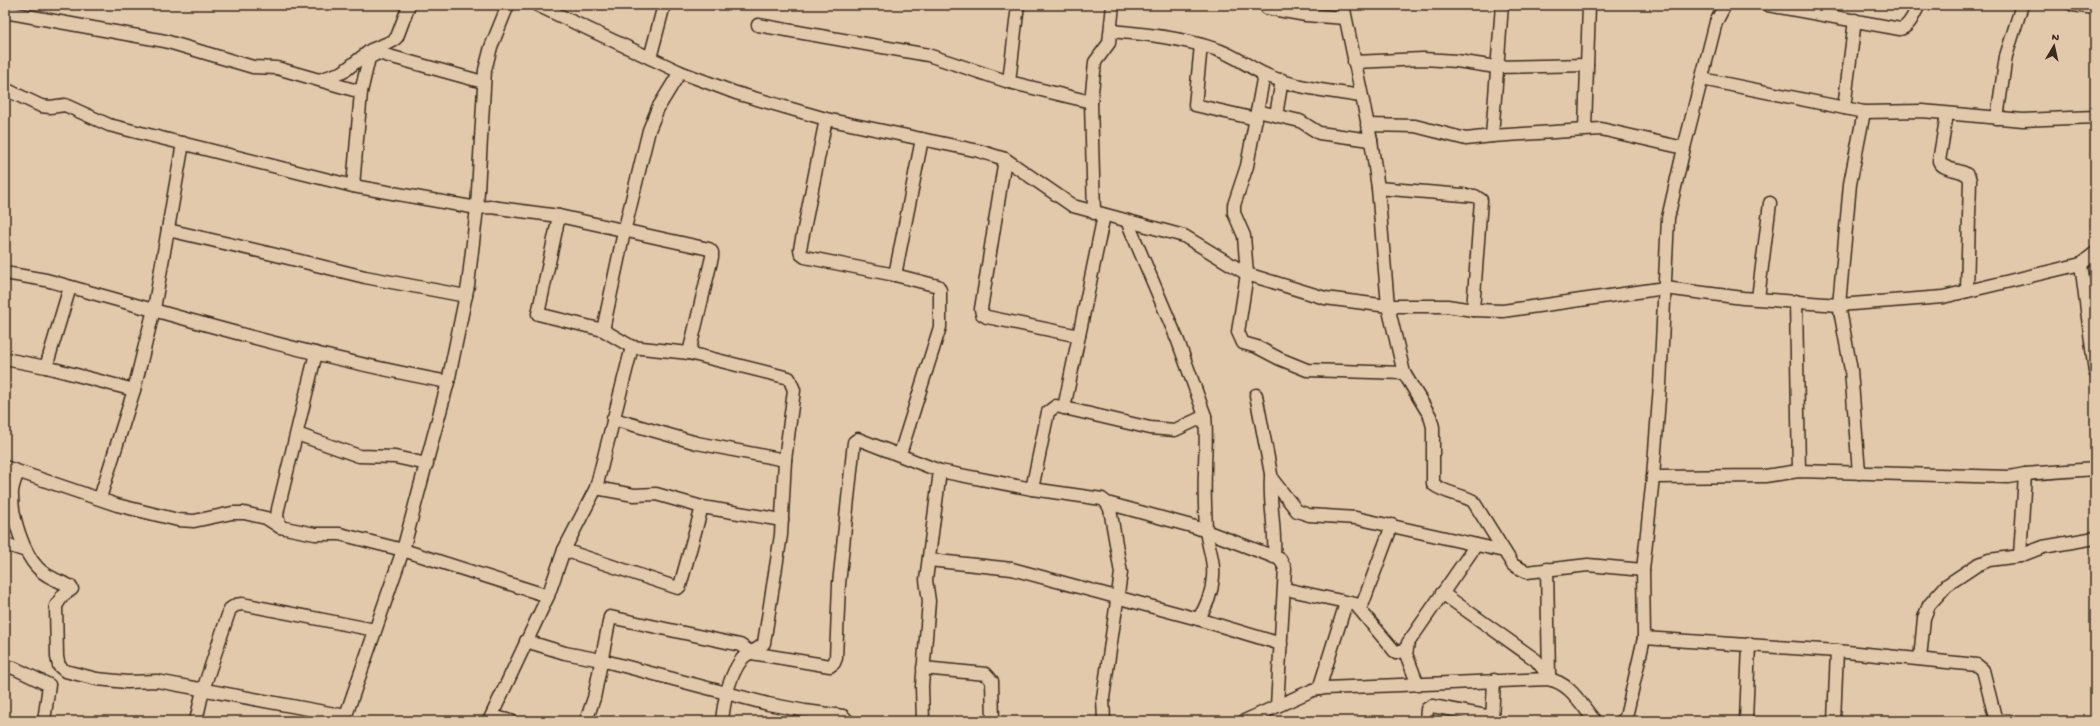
<svg xmlns="http://www.w3.org/2000/svg" width="2100" height="726" font-family="'Gochi Hand',sans-serif">
	<style>
		.lines { fill: none; stroke-linecap: round; stroke-linejoin: round }
		.minor-casing { stroke: #3b2a1e; stroke-width: 15 }
		.minor { stroke: #e3c9ab; stroke-width: 12 }
	</style>
	<rect width="100%" height="100%" fill="#e3c9ab"/>
	<filter id="ink" filterUnits="userSpaceOnUse"><feTurbulence type="fractalNoise" baseFrequency=".025" numOctaves="2"/><feDisplacementMap in="SourceGraphic" scale="8" xChannelSelector="R" yChannelSelector="G"/><feConvolveMatrix kernelMatrix="1 2 1 2 8 2 1 2 1" color-interpolation-filters="sRGB"/></filter>
	<g filter="url(#ink)">
		<g class="lines">
			<defs>
				<g id="minor">
					<path d="M537,5L680,72L736,93L826,119L979,151L1005,159L1073,206L1184,236L1247,274L1325,298L1388,306H1447L1473,310L1503,311L1665,288L1743,298L1839,305L1943,297L2081,264L2095,253"/>
					<path d="M1267,5V8L1306,15L1345,18"/>
					<path d="M1343,5L1371,140L1378,188L1388,306L1404,373L1430,416L1433,427V484C1444,493 1460,494 1473,501L1513,565L1527,572L1588,565L1643,570"/>
					<path d="M1768,5L1900,29C1910,27 1914,13 1919,5"/>
					<path d="M2073,5L2095,8"/>
					<path d="M5,12L165,41L253,67L277,68L361,92"/>
					<path d="M758,25L928,55L1009,82L1091,102"/>
					<path d="M1111,31C1146,34 1182,38 1215,49C1233,54 1247,66 1264,74C1294,88 1329,91 1361,96"/>
					<path d="M1201,45L1195,105L1256,119"/>
					<path d="M650,58L664,5"/>
					<path d="M1354,62L1423,59L1457,61L1496,67L1587,65"/>
					<path d="M1264,74L1247,166L1234,205V213L1244,236L1247,274L1238,332L1243,343L1257,347L1280,359L1307,370L1404,373"/>
					<path d="M1702,79L1864,112L1922,111L2023,120L2095,117"/>
					<path d="M319,80L343,72L371,50L393,41L397,37L409,5"/>
					<path d="M1009,82L1018,5"/>
					<path d="M5,89L41,106L50,107L65,105L109,125L353,186L477,208L491,207L559,216L709,249L712,252V257L689,353"/>
					<path d="M1844,108L1855,20"/>
					<path d="M1257,111L1300,121L1319,133L1371,140"/>
					<path d="M1947,114L1939,161C1944,173 1967,167 1970,180L1967,291"/>
					<path d="M1276,115L1282,80"/>
					<path d="M1997,118L2006,56L2022,5"/>
					<path d="M826,119L800,249L801,254L805,257L895,275L938,286L940,290V327L900,454"/>
					<path d="M1367,125L1415,126L1466,139L1492,136L1601,129L1684,148"/>
					<path d="M1585,129L1589,5"/>
					<path d="M1492,136L1502,5"/>
					<path d="M1005,159L981,309L982,314L987,317L1079,336"/>
					<path d="M353,186L361,92L369,58L378,53L483,82"/>
					<path d="M1378,188L1475,196L1481,200L1473,310"/>
					<path d="M1094,213L1091,102L1095,62L1109,43L1113,5"/>
					<path d="M559,216L538,314L603,330L632,347L689,353L789,378L794,390L785,460L781,535L764,643C758,651 747,652 742,659C729,676 724,701 722,721"/>
					<path d="M1127,221L1178,341L1205,416C1207,434 1205,452 1205,471C1204,490 1205,509 1206,529C1207,545 1215,560 1213,577C1212,593 1208,605 1198,619"/>
					<path d="M168,230L272,254L365,277L466,296"/>
					<path d="M2081,264L2095,372"/>
					<path d="M5,273L46,280C179,317 312,357 448,382"/>
					<path d="M895,275L922,139"/>
					<path d="M1758,298L1770,203"/>
					<path d="M1796,301L1799,471"/>
					<path d="M603,330L624,232L649,130L658,108L680,72"/>
					<path d="M5,359L46,367L134,390"/>
					<path d="M46,367L70,287"/>
					<path d="M1256,395L1272,479L1297,511L1309,515L1356,518L1504,551"/>
					<path d="M1064,408L1104,215"/>
					<path d="M613,419L697,443L785,460"/>
					<path d="M297,434L359,456L395,457L427,464"/>
					<path d="M5,467L117,505L178,520L194,521L232,513H244L266,518L280,527L315,534H340L403,550L548,596"/>
					<path d="M18,472C15,480 11,488 12,496C12,517 23,553 38,568C46,577 59,581 70,586L72,589L63,595L56,606L57,657L59,666L65,671L97,679L127,682L157,681L346,716"/>
					<path d="M1859,473L1851,370L1839,305L1850,184L1864,112"/>
					<path d="M1271,477C1269,504 1276,530 1274,557"/>
					<path d="M1653,477L1765,476L1799,471L2009,477L2025,474L2095,469"/>
					<path d="M596,488L634,495L656,494L702,507L782,520"/>
					<path d="M1032,489L1048,412L1056,406L1150,428L1175,430L1205,416"/>
					<path d="M100,498L134,390L154,309L183,143"/>
					<path d="M280,527L277,516L278,509L316,353"/>
					<path d="M5,544L26,551"/>
					<path d="M564,550L678,588L680,586L702,507"/>
					<path d="M2020,556L2025,474"/>
					<path d="M929,560L1012,569L1198,619L1281,644"/>
					<path d="M1547,569L1549,675"/>
					<path d="M1285,589L1360,605L1363,603L1392,525"/>
					<path d="M1442,593L1536,660L1552,680"/>
					<path d="M1356,605L1396,653L1405,649"/>
					<path d="M1644,638L1837,651L1977,665L1983,670L1996,721"/>
					<path d="M526,641L565,653L601,660L768,704L805,711L843,716L848,721"/>
					<path d="M1920,659L1924,618L1929,605L1947,585L1977,565L1989,560L2020,556L2043,547L2095,538"/>
					<path d="M5,667L14,668L49,685L44,721"/>
					<path d="M923,668L986,674L992,681L993,721"/>
					<path d="M1418,685L1406,654L1408,643L1476,545"/>
					<path d="M1319,689L1346,603"/>
					<path d="M492,716L511,721"/>
					<path d="M196,721L203,690L230,609L236,605L242,604L375,630"/>
					<path d="M344,721L403,550L448,382L468,285L477,208L485,70L491,47L508,5"/>
					<path d="M489,721L548,596L564,550L596,488L632,347"/>
					<path d="M586,721L594,698L610,617L740,645L752,653L830,666L834,663L836,658L839,584L854,442L858,439L940,471L1032,489L1102,499L1107,503L1195,527L1280,559L1285,568L1277,706"/>
					<path d="M923,721L922,686L929,601L926,580L940,471"/>
					<path d="M1104,721L1103,698L1121,573L1110,509L1107,503"/>
					<path d="M1244,721L1313,690L1325,688L1548,679C1571,683 1581,705 1595,721"/>
					<path d="M1426,721L1427,709L1432,706L1492,717"/>
					<path d="M1492,721L1494,680"/>
					<path d="M1622,721L1626,717L1644,638L1643,570L1653,477L1660,385L1668,218L1684,148L1716,22L1725,5"/>
					<path d="M1746,721L1749,644"/>
					<path d="M1834,721L1837,651"/>
					<path d="M1999,721H2010"/>
				</g>
			</defs>
			<!-- minor casing -->
			<use href="#minor" class="minor-casing"/>
			<!-- minor -->
			<use href="#minor" class="minor"/>
		</g>
	</g>
	<!-- margin -->
	<rect width="2100" height="726" fill="none" stroke="#e3c9ab" stroke-width="20"/>
	<rect x="10" y="10" width="2080" height="706" fill="none" stroke="#3b2a1e" stroke-width="1.5" filter="url(#ink)"/>
	<!-- north arrow -->
	<g transform="translate(2054 46) rotate(9)" stroke="#e3c9ab" stroke-width="3" paint-order="stroke">
	<path d="M0-3L7 15L0 10L-7 15Z" fill="#3b2a1e"/>
	<text y="-6" font-size="11" font-weight="bold" text-anchor="middle" fill="#3b2a1e">N</text>
	</g>
</svg>
